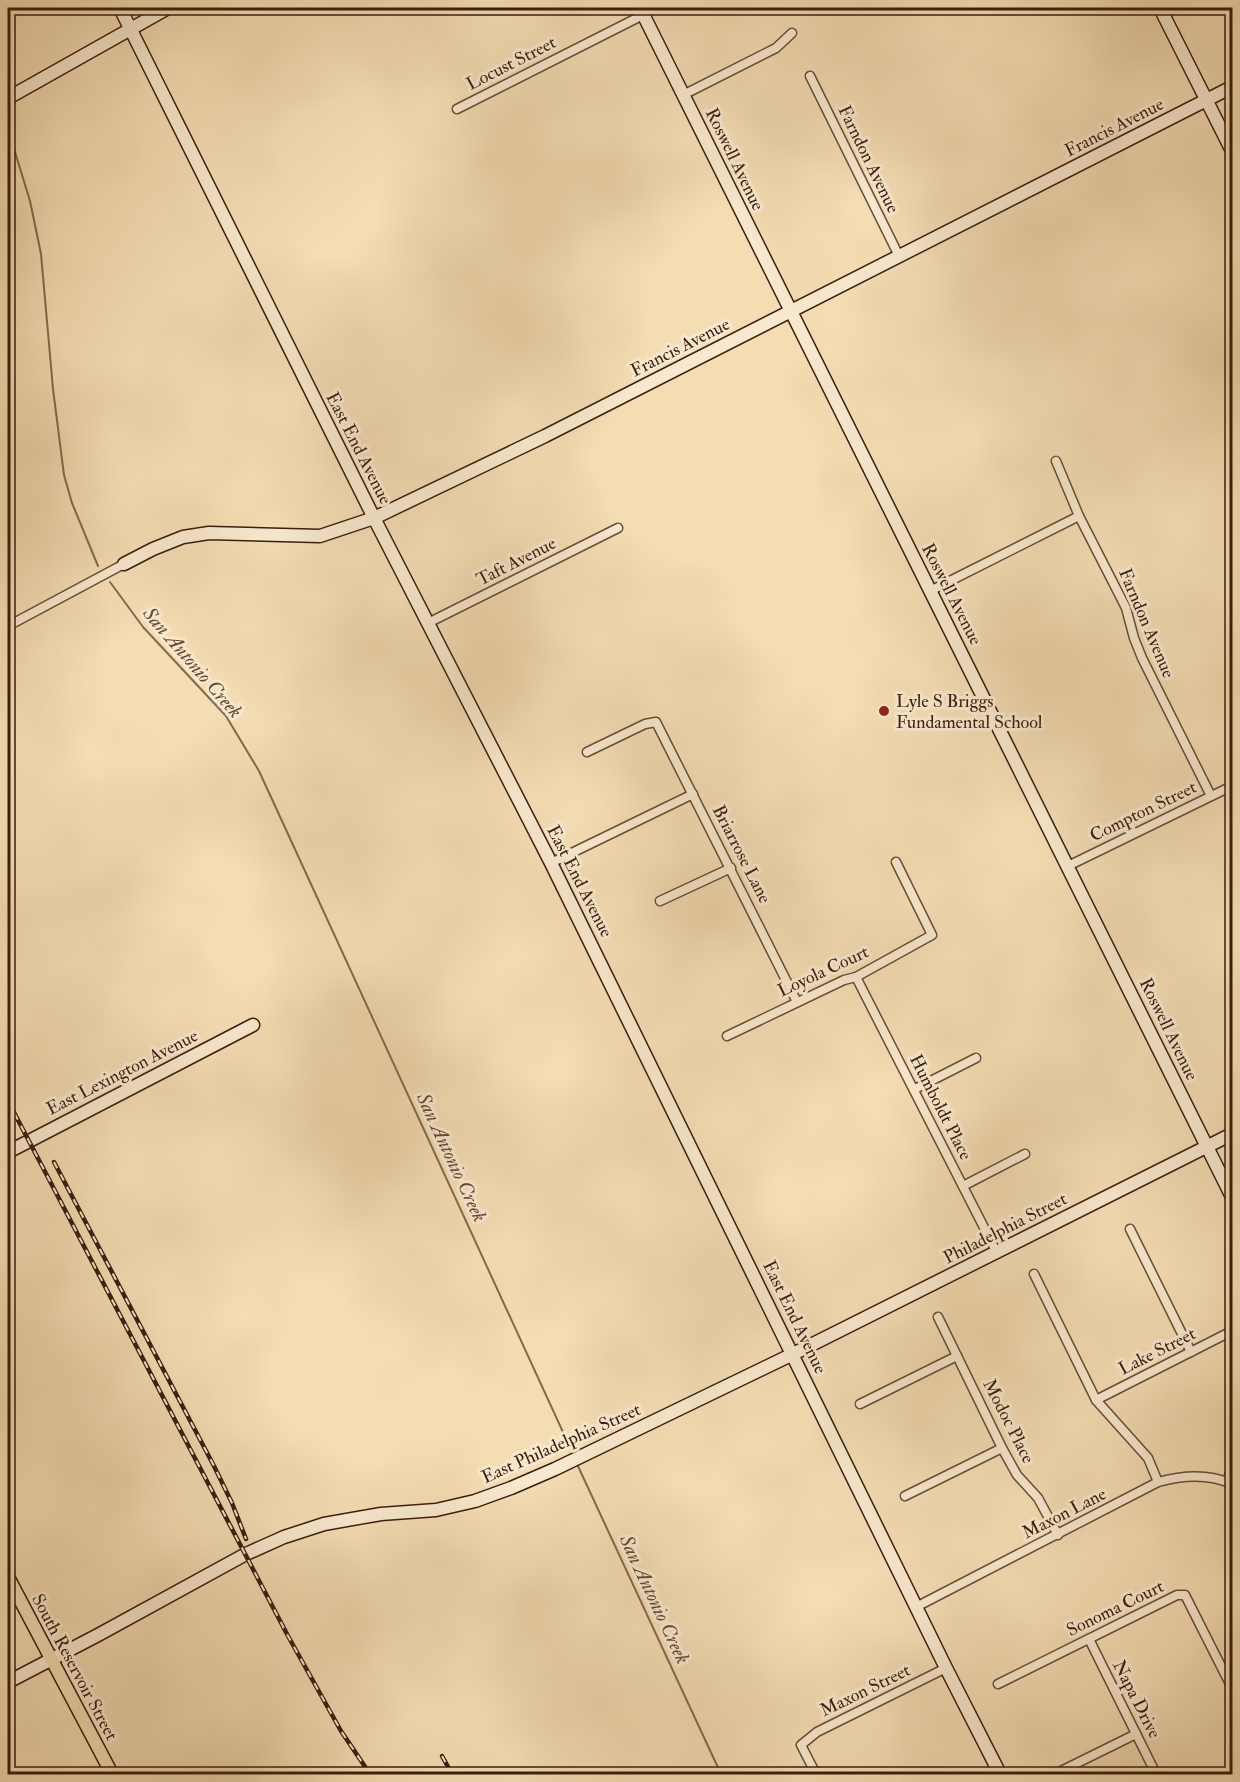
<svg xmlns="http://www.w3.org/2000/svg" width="1240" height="1782" font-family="'IM FELL Double Pica',serif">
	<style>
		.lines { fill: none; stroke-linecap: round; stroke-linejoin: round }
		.stream { stroke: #84694f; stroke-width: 2 }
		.street-casing { stroke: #684d36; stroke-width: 11 }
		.secondary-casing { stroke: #3a1d0d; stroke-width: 15 }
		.primary-casing { stroke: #3a1d0d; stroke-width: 15 }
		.street { stroke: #f8e8ce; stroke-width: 8 }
		.secondary { stroke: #f8e8ce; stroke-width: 12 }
		.primary { stroke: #f4dcb3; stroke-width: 12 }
		.rail-casing { stroke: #3a1d0d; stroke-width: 4.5 }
		.rail { stroke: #f8e8ce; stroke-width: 2; stroke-dasharray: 7; stroke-linecap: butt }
		.poi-dot { fill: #8f2418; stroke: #f8e8ce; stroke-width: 2 }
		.labels { text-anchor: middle; stroke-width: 6; stroke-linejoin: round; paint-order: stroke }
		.street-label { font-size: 18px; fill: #3a1d0d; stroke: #f8e8ce }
		.poi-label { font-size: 18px; fill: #3a1d0d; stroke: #f8e8ce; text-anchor: start }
		.water-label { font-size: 20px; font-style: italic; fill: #654934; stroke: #f8e8ce }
	</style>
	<rect width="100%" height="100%" fill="#f4dcb3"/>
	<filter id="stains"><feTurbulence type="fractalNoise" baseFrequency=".00333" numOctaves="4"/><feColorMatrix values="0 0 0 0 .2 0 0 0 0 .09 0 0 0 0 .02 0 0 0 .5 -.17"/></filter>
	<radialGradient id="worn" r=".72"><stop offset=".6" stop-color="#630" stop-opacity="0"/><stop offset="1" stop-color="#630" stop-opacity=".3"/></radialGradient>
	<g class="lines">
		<!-- stream -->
		<g class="stream">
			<path d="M8,129L30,201L41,254L53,389L64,475L72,503L98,566"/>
			<path d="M110,582L143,627L226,716L259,771L574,1456"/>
			<path d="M577,1464L721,1774"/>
		</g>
		<defs>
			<g id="street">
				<path d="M810,76L899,256"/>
				<path d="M683,95L776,48L792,33"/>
				<path d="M457,109L643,15"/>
				<path d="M1056,461L1079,516L1126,608L1134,638L1142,658L1211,796"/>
				<path d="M930,591L1079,516"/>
				<path d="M428,623L618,528"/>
				<path d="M8,626L124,564"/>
				<path d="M587,752L645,724L656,722L797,1002"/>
				<path d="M551,863L693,794"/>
				<path d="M1068,866L1232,786"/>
				<path d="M660,901L731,868"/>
				<path d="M856,977L997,1253"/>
				<path d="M727,1036L844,980L856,977L932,935L896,862"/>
				<path d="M915,1089L976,1058"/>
				<path d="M963,1186L1025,1154"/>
				<path d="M1130,1229L1191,1352"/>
				<path d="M1034,1274L1096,1400L1148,1458L1158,1482"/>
				<path d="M938,1317L1002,1448L1017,1475L1038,1498L1058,1535"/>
				<path d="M1096,1400L1232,1331"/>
				<path d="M860,1404L957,1356"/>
				<path d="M1227,1481L1232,1468"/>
				<path d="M905,1496L1002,1448"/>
				<path d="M916,1607L1158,1482C1183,1475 1208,1473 1232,1484"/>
				<path d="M1089,1639L1156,1774"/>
				<path d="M998,1684L1177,1595H1185L1232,1688"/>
				<path d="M816,1774L801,1745L817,1732L946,1668"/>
				<path d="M1055,1774L1136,1734"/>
			</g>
			<g id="secondary">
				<path d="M120,8L374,518L551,863L946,1668L1000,1774"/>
				<path d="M640,8L1232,1197"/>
				<path d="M1160,8L1232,151"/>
				<path d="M8,98L168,8"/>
				<path d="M124,564L153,549L183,537L209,533L320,536L374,518L545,436L1232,87"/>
				<path d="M8,1152L253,1025"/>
				<path d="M8,1682L98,1635L246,1554L284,1537L324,1524L381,1514L436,1510L475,1501L511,1488L555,1469L793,1354L1232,1134"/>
			</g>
			<path id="primary" d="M8,1577L112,1774"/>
		</defs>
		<!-- street casing -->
		<use href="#street" class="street-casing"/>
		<!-- secondary casing -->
		<use href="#secondary" class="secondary-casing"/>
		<!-- primary casing -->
		<use href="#primary" class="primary-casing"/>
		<!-- street -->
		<use href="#street" class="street"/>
		<!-- secondary -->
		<use href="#secondary" class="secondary"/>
		<!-- primary -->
		<use href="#primary" class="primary"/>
		<defs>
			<g id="rail">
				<path d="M8,1101L288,1636L341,1731L370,1774"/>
				<path d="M54,1162L214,1466L232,1503L246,1539"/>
				<path d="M442,1756L452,1774"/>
			</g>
		</defs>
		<!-- rail casing -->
		<use href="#rail" class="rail-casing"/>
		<!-- rail -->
		<use href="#rail" class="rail"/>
	</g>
	<!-- markers -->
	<circle class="poi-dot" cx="884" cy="711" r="6"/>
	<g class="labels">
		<!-- street labels -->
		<g class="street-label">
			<text transform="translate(511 63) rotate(-27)" y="6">Locust Street</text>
			<text transform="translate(1114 127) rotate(-27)" y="6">Francis Avenue</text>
			<text transform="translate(735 159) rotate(64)" y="6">Roswell Avenue</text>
			<text transform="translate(869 159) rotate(64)" y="6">Farndon Avenue</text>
			<text transform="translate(680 347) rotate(-27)" y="6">Francis Avenue</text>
			<text transform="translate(359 448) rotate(63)" y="6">East End Avenue</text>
			<text transform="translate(516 561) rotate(-27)" y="6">Taft Avenue</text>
			<text transform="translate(952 594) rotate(63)" y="6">Roswell Avenue</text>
			<text transform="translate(1147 623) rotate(67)" y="6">Farndon Avenue</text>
			<text transform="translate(1143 811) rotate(-26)" y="6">Compton Street</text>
			<text transform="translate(742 854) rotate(63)" y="6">Briarrose Lane</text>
			<text transform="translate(580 881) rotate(63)" y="6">East End Avenue</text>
			<text transform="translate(823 971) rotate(-25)" y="6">Loyola Court</text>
			<text transform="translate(1169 1029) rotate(64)" y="6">Roswell Avenue</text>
			<text transform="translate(122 1072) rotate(-27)" y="6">East Lexington Avenue</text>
			<text transform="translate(941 1107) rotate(63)" y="6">Humboldt Place</text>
			<text transform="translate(1005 1228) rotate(-27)" y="6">Philadelphia Street</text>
			<text transform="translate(795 1317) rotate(64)" y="6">East End Avenue</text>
			<text transform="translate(1157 1351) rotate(-27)" y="6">Lake Street</text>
			<text transform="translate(1009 1421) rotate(63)" y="6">Modoc Place</text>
			<text transform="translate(561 1443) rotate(-24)" y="6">East Philadelphia Street</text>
			<text transform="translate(1064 1513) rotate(-27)" y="6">Maxon Lane</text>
			<text transform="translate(1115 1608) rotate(-26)" y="6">Sonoma Court</text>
			<text transform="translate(75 1667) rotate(62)" y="6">South Reservoir Street</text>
			<text transform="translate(865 1690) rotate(-26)" y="6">Maxon Street</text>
			<text transform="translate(1137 1699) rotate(63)" y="6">Napa Drive</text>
		</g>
		<!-- poi labels -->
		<g class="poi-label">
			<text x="896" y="707">Lyle S Briggs<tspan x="896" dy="21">Fundamental School</tspan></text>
		</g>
		<!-- water labels -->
		<g class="water-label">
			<text transform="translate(193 662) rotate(49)" y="7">San Antonio Creek</text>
			<text transform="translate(452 1157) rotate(65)" y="7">San Antonio Creek</text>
			<text transform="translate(655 1599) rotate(65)" y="7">San Antonio Creek</text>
		</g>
	</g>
	<!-- margin -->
	<rect width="1240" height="1782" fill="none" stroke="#f4dcb3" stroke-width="30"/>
	<rect x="9" y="9" width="1222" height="1764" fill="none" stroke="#3a1d0d" stroke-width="3"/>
	<rect x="15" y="15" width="1210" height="1752" fill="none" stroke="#3a1d0d" stroke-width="1.5"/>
	<rect width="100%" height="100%" filter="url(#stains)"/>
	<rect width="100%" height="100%" fill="url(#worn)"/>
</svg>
